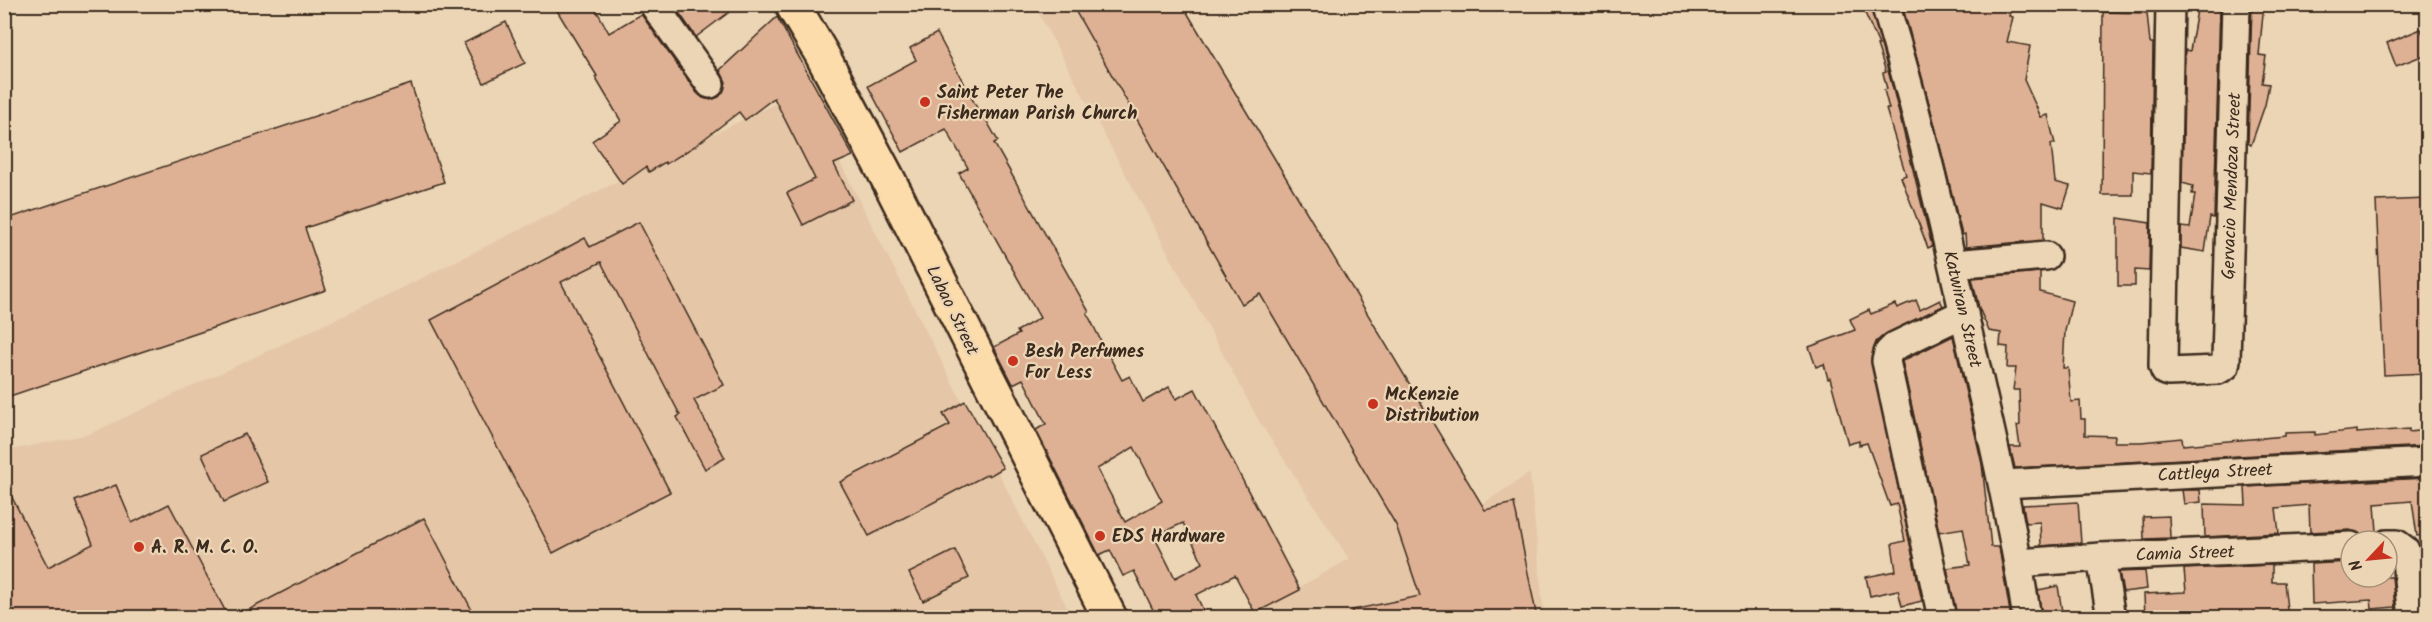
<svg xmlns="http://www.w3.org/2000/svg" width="2432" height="622" font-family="Kalam,sans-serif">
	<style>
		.built { fill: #e5c7a8 }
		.building { fill: #dfb194; stroke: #3b2a1e; stroke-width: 1.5; fill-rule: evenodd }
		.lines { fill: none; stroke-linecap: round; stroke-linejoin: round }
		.minor-casing { stroke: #3b2a1e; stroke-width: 32 }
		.major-casing { stroke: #3b2a1e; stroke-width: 38 }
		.minor { stroke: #ecd5b5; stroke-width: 27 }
		.major { stroke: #fddcac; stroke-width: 33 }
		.poi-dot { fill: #c8321e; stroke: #ecd5b5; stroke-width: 2 }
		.labels { text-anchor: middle; stroke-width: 4.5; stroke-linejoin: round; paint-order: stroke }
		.poi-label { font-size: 18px; font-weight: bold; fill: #3b2a1e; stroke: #ecd5b5; text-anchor: start }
		.street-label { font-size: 18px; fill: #3b2a1e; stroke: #ecd5b5 }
	</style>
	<rect width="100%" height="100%" fill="#ecd5b5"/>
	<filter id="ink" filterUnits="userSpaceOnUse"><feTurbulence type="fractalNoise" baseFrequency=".0167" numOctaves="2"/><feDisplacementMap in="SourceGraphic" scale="12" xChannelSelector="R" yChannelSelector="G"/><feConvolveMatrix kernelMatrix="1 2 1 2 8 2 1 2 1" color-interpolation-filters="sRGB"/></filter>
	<g filter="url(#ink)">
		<!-- built -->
		<g class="built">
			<path d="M1034,5H1173L1473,510L1530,473L1544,617H1246L1349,559L1260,423Z"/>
			<path d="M803,90L1072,617L5,618V451L89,434L371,303Z"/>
		</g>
		<!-- building -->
		<g class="building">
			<path d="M553,4H593L609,33L641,14L697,93L703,98L711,100L719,97L724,90L726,82L720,70L777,17L853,156L834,164L852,200L803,225L787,193L815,179L774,98L745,120L739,112L695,146L666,164L665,162L649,172L646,167L622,184L592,141L621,121L595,77L597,76Z"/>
			<path d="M673,4H740L696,37Z"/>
			<path d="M1090,4H1182L1485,510L1514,503L1537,618H1352V610L1420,596L1396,525L1260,294L1242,304L1076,12Z"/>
			<path d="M1861,4H1870L1893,89L1932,246L1928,248L1901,177L1906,175L1886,109H1889L1884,90L1887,89L1883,73L1886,72L1877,45H1879Z"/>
			<path d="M1902,4H2012L2009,16L2013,17L2007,42L2030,46L2024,80L2041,117L2048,115L2055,144H2051L2055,182L2070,186L2063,208L2043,202V240L1966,247L1965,234L1962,235L1934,122Z"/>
			<path d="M2198,4H2220L2214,218L2210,217L2205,252L2181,248V227L2190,228L2195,194H2192L2193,186L2182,183L2185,50L2190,51Z"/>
			<path d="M2252,4H2264L2259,55L2266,56L2262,83L2269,84L2265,105L2251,145L2248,143Z"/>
			<path d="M2103,12L2147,13L2150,43H2153L2151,173L2133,171V195H2102Z"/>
			<path d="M506,22L525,63L484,83L464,43Z"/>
			<path d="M2421,29L2427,45V54L2396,66L2387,43Z"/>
			<path d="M937,33L983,119L985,118L998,141L994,143L1089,312L1087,313L1101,341L1122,380L1130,376L1143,402L1169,387L1176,399L1195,389L1300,590L1255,613L1235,575L1196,595L1207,618H1157L1134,571L1123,576L1110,550L1099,555L1036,430L1046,424L1023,379L1013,384L994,347L1019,334L1017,331L1040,318L959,173L968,168L946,129L903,152L868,86L916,60L910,48ZM1134,447L1162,501L1125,522L1097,469ZM1183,523L1203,563L1175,578L1154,536Z"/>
			<path d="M411,84L444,182L305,228L326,290L4,398V220Z"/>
			<path d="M2427,199V373L2384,375L2376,201Z"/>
			<path d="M2118,218L2150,223L2149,271L2135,270V286H2118Z"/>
			<path d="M639,222L724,385L694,400L725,458L705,469L677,417L680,415L601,262L561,282L670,492L553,553L431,320L585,238L590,247Z"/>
			<path d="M2040,272V292L2072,301L2065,331L2063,368H2068L2071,402L2080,401L2081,419H2085V435L2115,436L2114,442H2141L2182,438L2183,445L2285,436V433L2315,432V435L2357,430V433L2409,429V432L2427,430V446L2015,468L2010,447H2020L2017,426L2020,425L2019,390H2013L2016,368H2007L2008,347L2000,346L2001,333L1989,331L1979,308L1972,278Z"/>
			<path d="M1916,300L1920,310L1940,300L1943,306L1884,335L1876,342L1871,358L1922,601L1902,606L1898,590L1870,596L1866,577L1896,571L1892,544L1905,541L1897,504L1890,506L1867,443L1859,445V441L1848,444L1830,378L1828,379L1824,364L1816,367L1809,347L1855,330L1850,319L1869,310L1871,314L1895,304L1897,308Z"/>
			<path d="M1953,336L1982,464L1991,547H1999L2011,618H1957L1947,568L1970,565L1963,528L1939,532L1902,361Z"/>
			<path d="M965,401L1003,468L989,476L988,474L869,536L840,482L950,425L943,414Z"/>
			<path d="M245,434L268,482L224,502L202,454Z"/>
			<path d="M2427,478V535L2417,536L2412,501L2375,504L2377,532L2374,535L2362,536L2350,530L2310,532L2309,505L2276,508L2279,533L2205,537L2204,504L2246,505L2245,487Z"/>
			<path d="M4,482L48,567L93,544L75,501L116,485L132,523L169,504L229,618H4Z"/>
			<path d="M2182,490H2200L2201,502L2184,504Z"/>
			<path d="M2078,502L2081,543L2041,546L2040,522L2026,523L2023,505Z"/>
			<path d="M2169,516L2170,538L2144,539L2143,517Z"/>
			<path d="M424,518L476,618H233Z"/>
			<path d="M955,550L969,578L923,601L909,573Z"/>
			<path d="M2351,562V577H2392L2395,607L2372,609L2371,600L2312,604L2311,564Z"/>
			<path d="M2272,565V582H2284L2288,618H2145L2144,594L2186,592L2184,569Z"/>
			<path d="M2145,571L2147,589L2123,592L2119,572Z"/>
			<path d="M2058,586L2063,618H2042L2038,590Z"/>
		</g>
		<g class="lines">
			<defs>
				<g id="minor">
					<path d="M653,4L710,84"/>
					<path d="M1885,4C1918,112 1943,222 1968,332C1990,427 2012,521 2027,618"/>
					<path d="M2170,4L2163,366L2165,371L2168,372L2218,370L2225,366L2226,360L2236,4"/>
					<path d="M1953,264L2046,256"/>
					<path d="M2003,484L2428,462"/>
					<path d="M2387,544H2397L2405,550L2412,618"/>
					<path d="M2101,557L2111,618"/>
					<path d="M2019,563L2101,557L2351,546"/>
					<path d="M1942,618L1886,361L1888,353L1895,346L1964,313"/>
				</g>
				<path id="major" d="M792,4L821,53L887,177L1110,618"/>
			</defs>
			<!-- minor casing -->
			<use href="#minor" class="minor-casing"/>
			<!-- major casing -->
			<use href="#major" class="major-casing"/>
			<!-- minor -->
			<use href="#minor" class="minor"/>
			<!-- major -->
			<use href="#major" class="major"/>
		</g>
	</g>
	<!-- markers -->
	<g class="poi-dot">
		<circle cx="925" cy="102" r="6"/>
		<circle cx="1013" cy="361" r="6"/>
		<circle cx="1373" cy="404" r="6"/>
		<circle cx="1100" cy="536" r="6"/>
		<circle cx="139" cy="547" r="6"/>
	</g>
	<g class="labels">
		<!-- poi labels -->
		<g class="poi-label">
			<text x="937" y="98">Saint Peter The<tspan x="937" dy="21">Fisherman Parish Church</tspan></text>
			<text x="1025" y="357">Besh Perfumes<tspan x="1025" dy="21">For Less</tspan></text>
			<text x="1385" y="400">McKenzie<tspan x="1385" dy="21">Distribution</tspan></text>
			<text x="1112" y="542">EDS Hardware</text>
			<text x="151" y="553">A. R. M. C. O.</text>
		</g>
		<!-- street labels -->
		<g class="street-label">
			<text transform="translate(2231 186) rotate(-88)" y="6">Gervacio Mendoza Street</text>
			<text transform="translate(1963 309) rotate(77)" y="6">Katwiran Street</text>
			<text transform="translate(953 310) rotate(64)" y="6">Labao Street</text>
			<text transform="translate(2215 472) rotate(-3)" y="6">Cattleya Street</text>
			<text transform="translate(2185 553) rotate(-2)" y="6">Camia Street</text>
		</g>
	</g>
	<!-- margin -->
	<rect width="2432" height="622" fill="none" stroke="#ecd5b5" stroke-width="24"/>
	<rect x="12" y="12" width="2408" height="598" fill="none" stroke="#3b2a1e" stroke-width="2" filter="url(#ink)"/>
	<!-- north arrow -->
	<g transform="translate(2369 559) rotate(244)"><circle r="28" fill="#ecd5b5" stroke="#a59179" stroke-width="1.5"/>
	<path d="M0-4.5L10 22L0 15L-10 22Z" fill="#c8321e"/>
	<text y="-9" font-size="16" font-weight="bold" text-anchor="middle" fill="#3b2a1e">N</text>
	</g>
</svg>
